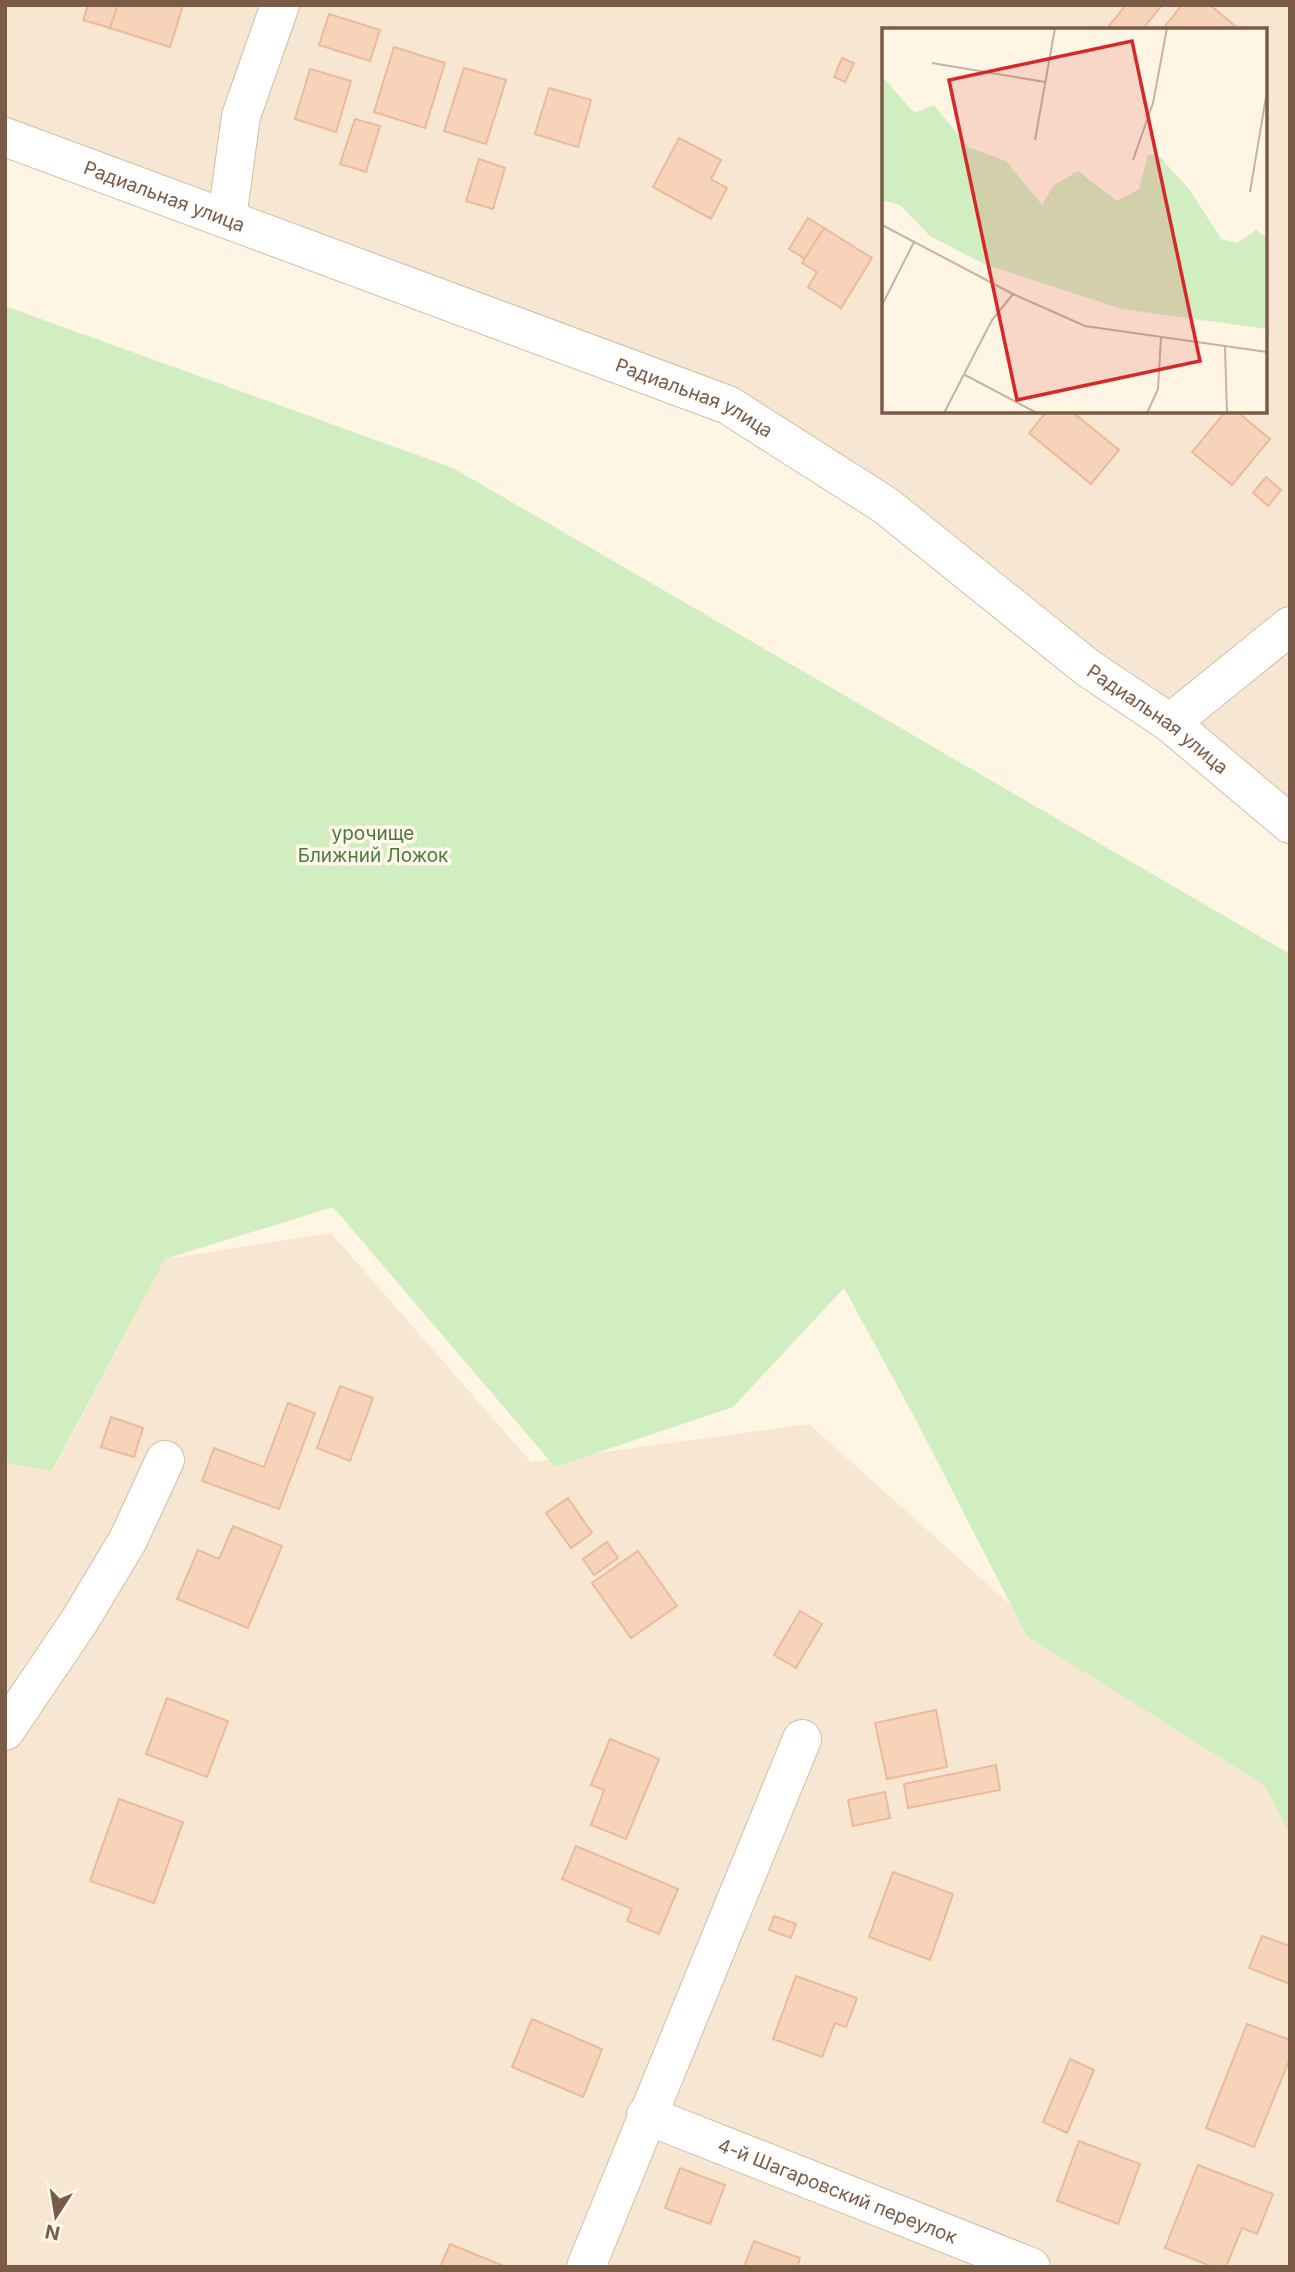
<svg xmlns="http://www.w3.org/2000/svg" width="1295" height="2272" font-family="Inter,sans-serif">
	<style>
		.residential { fill: #f7e7d2; fill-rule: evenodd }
		.green { fill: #d1eec1 }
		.building { fill: #f7d4b9; stroke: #ebbb97; stroke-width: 2 }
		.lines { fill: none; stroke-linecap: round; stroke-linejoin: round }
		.minor-casing { stroke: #d1bda8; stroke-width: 40 }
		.minor { stroke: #fff; stroke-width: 38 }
		.labels { text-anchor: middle; stroke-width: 7; stroke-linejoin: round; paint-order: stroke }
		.street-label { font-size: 19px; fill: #7a5b46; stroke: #fff8ed }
		.park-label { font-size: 19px; fill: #4b7b3b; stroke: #fff8ed }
		.inset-road { fill: none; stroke: #c5b2a0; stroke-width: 2 }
		.view { fill: #d62828; fill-opacity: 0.15; stroke: #d62828; stroke-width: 3.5 }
		.inset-edge { fill: none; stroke: #7a5b46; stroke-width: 3.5 }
	</style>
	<rect width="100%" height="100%" fill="#fef5e4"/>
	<!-- residential -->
	<g class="residential">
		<path d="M5,5H1290V823L728,405L5,137ZM884,30H1265V411H884Z"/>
		<path d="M331,1233L531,1462L809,1424L1090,1676L1265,1786L1290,1836V2267H5V1463L53,1471L165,1259Z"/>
	</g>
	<!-- green -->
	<path class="green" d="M5,306L453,468L1290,954V1836L1265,1786L1027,1636L917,1422L844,1288L733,1407L555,1467L333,1207L165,1259L52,1471L5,1463Z"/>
	<!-- building -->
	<g class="building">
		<path d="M88,5H118L110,28L83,20Z"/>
		<path d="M118,5H183L170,47L110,28Z"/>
		<path d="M1126,5H1162L1142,30H1112L1108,27Z"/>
		<path d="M1182,5H1210L1240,30H1162Z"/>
		<path d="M329,14L380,30L370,61L319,45Z"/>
		<path d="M394,47L445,63L425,128L374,112Z"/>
		<path d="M842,58L854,63L845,82L834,77Z"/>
		<path d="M464,68L506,80L486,144L444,131Z"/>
		<path d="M310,69L351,81L336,132L295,119Z"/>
		<path d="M549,88L591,100L578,147L535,134Z"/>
		<path d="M355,119L380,126L366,172L340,164Z"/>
		<path d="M679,138L721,160L711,179L727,188L711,219L653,187Z"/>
		<path d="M479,159L505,168L493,209L466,201Z"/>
		<path d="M808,218L824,228L805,259L789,249Z"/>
		<path d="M824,228L872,258L841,308L808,287L817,272L802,263Z"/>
		<path d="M1047,411H1071L1119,450L1091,484L1029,433Z"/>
		<path d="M1226,411H1236L1270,439L1232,485L1192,452Z"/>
		<path d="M1266,477L1281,490L1268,506L1253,493Z"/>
		<path d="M340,1386L373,1398L350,1461L317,1448Z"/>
		<path d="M288,1403L315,1413L279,1509L202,1481L214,1448L264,1467Z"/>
		<path d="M111,1417L143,1428L134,1457L101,1447Z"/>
		<path d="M568,1498L592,1533L571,1548L546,1513Z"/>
		<path d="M233,1526L282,1546L248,1628L177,1599L198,1550L219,1559Z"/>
		<path d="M607,1542L618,1558L594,1575L583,1559Z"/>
		<path d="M638,1551L677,1606L631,1638L592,1583Z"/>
		<path d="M800,1611L822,1624L796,1668L774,1655Z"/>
		<path d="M167,1698L228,1721L207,1777L146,1754Z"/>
		<path d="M936,1710L947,1767L887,1779L875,1723Z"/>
		<path d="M610,1739L659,1759L626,1839L591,1825L604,1790L591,1785Z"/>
		<path d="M996,1765L1000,1790L908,1808L904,1784Z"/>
		<path d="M885,1792L890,1818L853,1826L848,1800Z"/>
		<path d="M119,1799L183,1822L154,1903L90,1881Z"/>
		<path d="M576,1846L678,1889L659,1934L627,1921L632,1909L562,1879Z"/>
		<path d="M893,1872L953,1894L930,1960L869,1937Z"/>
		<path d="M774,1916L796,1924L791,1938L769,1930Z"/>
		<path d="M1262,1936L1290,1946V1984L1249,1968Z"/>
		<path d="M796,1976L857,1998L846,2027L835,2023L822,2057L773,2039Z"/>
		<path d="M532,2019L602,2049L583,2097L512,2067Z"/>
		<path d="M1247,2024L1290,2040V2058L1254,2147L1206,2128Z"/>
		<path d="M1070,2059L1094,2070L1067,2133L1043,2122Z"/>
		<path d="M1079,2141L1140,2164L1118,2224L1057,2201Z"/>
		<path d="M1198,2165L1273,2194L1257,2234L1242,2228L1226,2267H1213L1165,2248Z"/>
		<path d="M680,2168L725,2185L710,2224L665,2208Z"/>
		<path d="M754,2241L800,2258L797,2267H744Z"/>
		<path d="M450,2244L506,2267H440Z"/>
	</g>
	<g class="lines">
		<defs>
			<g id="minor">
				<path id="s1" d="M5,137L728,405L885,505L1088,668L1170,723L1290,824"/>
				<path d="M227,218L241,116L280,5"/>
				<path d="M1170,723L1290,626"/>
				<path d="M5,1731L80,1620L128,1540L165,1460"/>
				<path id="s2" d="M646,2115L1031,2267"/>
				<path d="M586,2267L802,1739"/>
			</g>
		</defs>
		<!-- minor casing -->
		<use href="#minor" class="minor-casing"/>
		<!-- minor -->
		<use href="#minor" class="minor"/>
	</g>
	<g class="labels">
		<!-- street labels -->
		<g class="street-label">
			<text dy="7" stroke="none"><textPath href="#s1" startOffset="170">Радиальная улица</textPath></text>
			<text dy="7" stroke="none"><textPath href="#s1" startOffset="737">Радиальная улица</textPath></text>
			<text dy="7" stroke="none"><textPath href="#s1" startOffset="1304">Радиальная улица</textPath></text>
			<text dy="7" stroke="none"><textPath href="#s2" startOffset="206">4-й Шагаровский переулок</textPath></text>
		</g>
		<!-- park labels -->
		<g class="park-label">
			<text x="373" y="840">урочище<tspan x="373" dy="22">Ближний Ложок</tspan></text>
		</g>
	</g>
	<!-- overview -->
	<g transform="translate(882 28)">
		<rect width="385" height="385" fill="#fef5e4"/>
		<path d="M0,48L32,85L52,77L86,119L124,133L160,177L172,157L196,143L235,173L257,161L266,127H276L308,162L339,211L355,215L374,202L385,209V301L240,281L102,236L48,208L18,177L0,172Z" fill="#d1eec1"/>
		<path class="inset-road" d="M50,35L163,54M153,112L173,0M251,132L271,75L285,0M368,164L385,63M0,197L131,266L203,298L385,324M0,277L32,214M343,319L345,385M83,347L155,385M62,385L110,292L131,266M265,385L276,361L279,309"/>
		<path class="view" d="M250,13L318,333L135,372L67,52Z"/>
		<rect width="385" height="385" class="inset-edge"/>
	</g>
	<!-- border -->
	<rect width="1295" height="2272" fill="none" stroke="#7a5b46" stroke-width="14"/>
	<!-- north arrow -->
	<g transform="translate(56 2216) rotate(192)" stroke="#fff8ed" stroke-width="5" paint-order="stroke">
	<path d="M0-5L12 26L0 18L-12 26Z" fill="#7a5b46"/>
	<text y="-10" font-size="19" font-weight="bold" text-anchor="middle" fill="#7a5b46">N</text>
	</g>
</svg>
